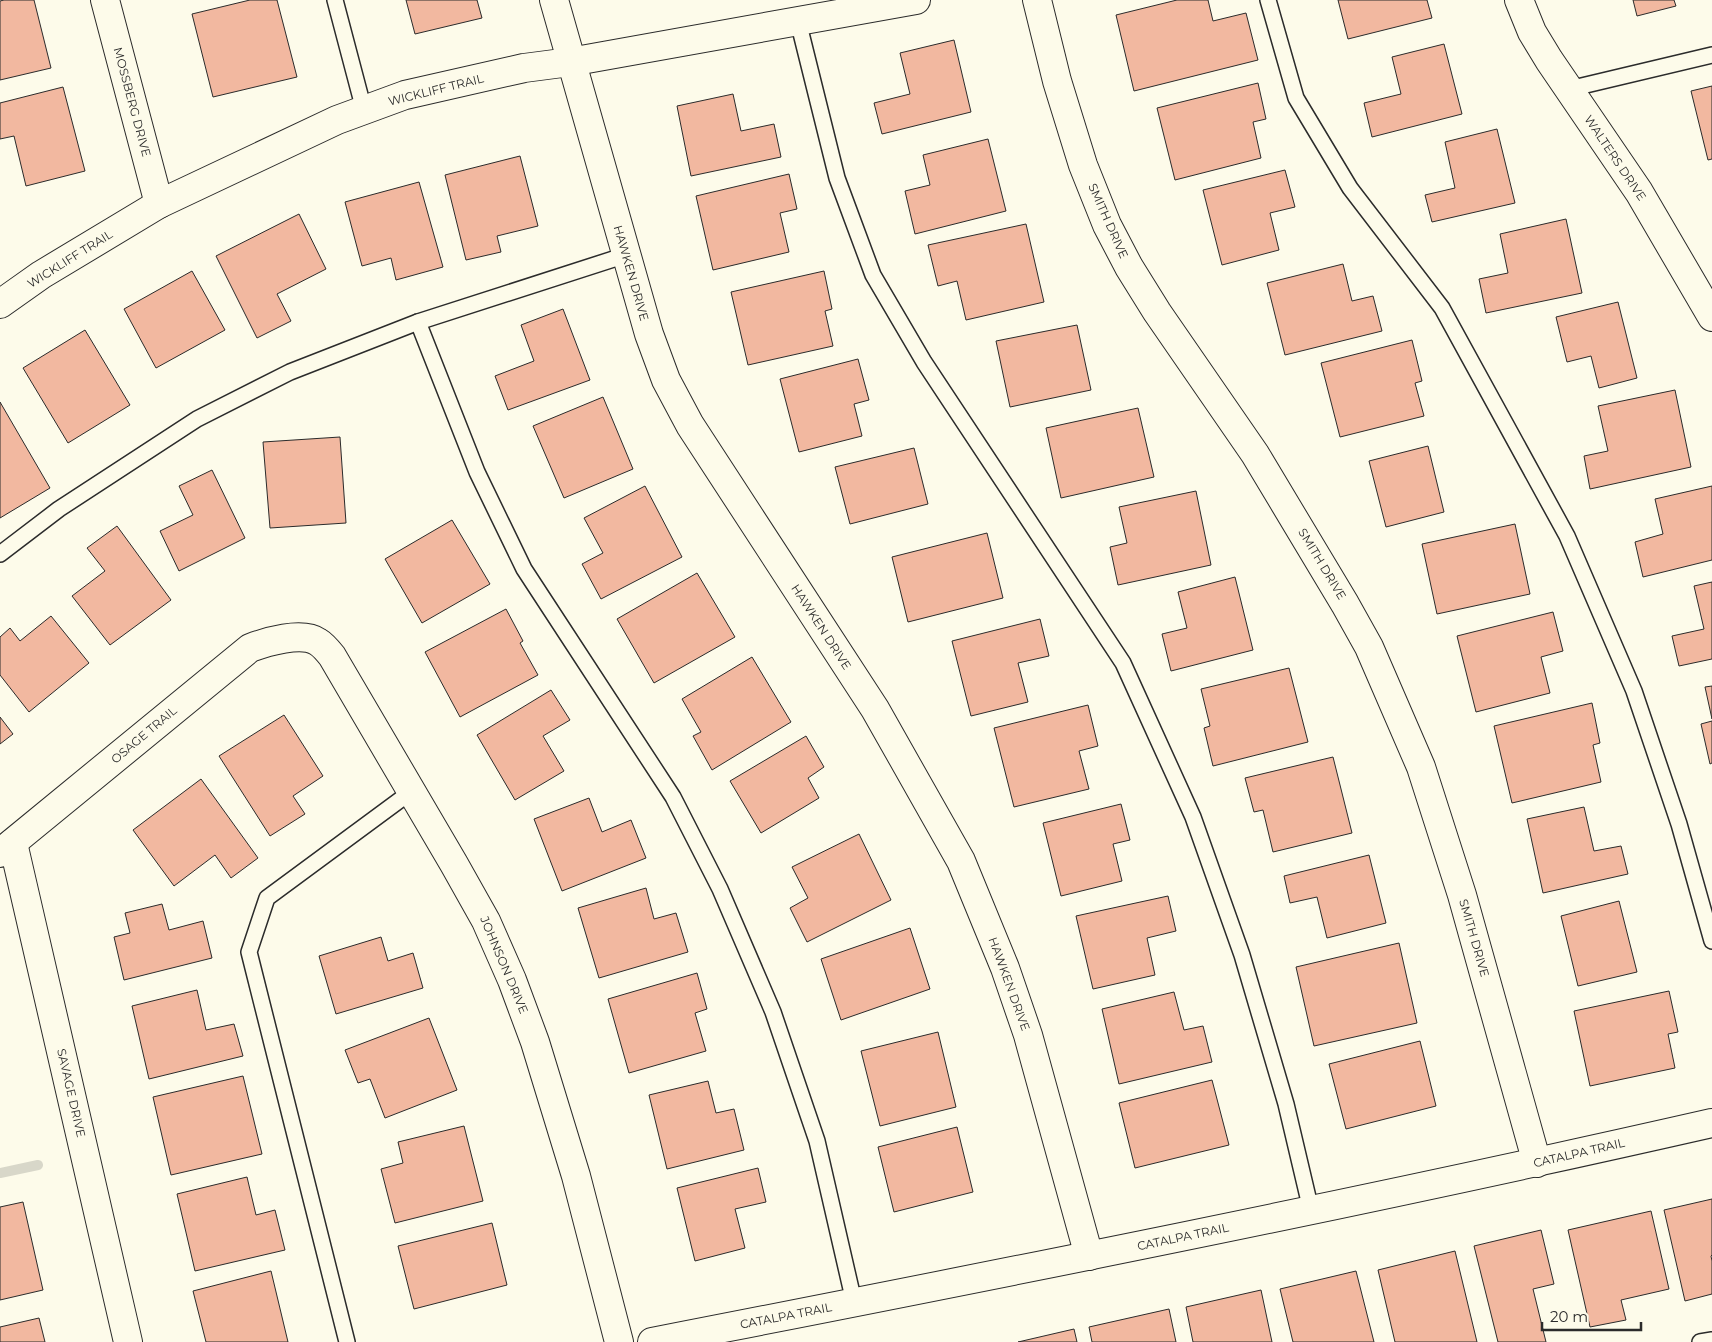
<svg xmlns="http://www.w3.org/2000/svg" width="1712" height="1342" font-family="Montserrat,sans-serif">
	<style>
		.lines { fill: none; stroke-linecap: round; stroke-linejoin: round }
		.stream { stroke: #d8d7c9; stroke-width: 10 }
		.building { fill: #f2b8a0; stroke: #2b2b2b }
		.lane-casing { stroke: #2b2b2b; stroke-width: 18 }
		.street-casing { stroke: #2b2b2b; stroke-width: 30 }
		.lane { stroke: #fdfbea; stroke-width: 15 }
		.street { stroke: #fdfbea; stroke-width: 28 }
		.labels { text-anchor: middle; stroke-width: 4; stroke-linejoin: round; paint-order: stroke }
		.street-label { font-size: 12px; fill: #2b2b2b; stroke: #fdfbea }
	</style>
	<rect width="100%" height="100%" fill="#fdfbea"/>
	<g class="lines">
		<!-- stream -->
		<path class="stream" d="M0,1173L38,1165"/>
	</g>
	<!-- building -->
	<g class="building">
		<path d="M4,0H34L51,68L0,80V1Z"/>
		<path d="M250,0H277L297,77L213,97L192,14Z"/>
		<path d="M406,0H477L482,18L415,34Z"/>
		<path d="M1177,0H1208L1213,21L1246,13L1258,60L1134,91L1116,15Z"/>
		<path d="M1338,0H1427L1432,18L1348,39Z"/>
		<path d="M1633,0H1674L1676,6L1637,16Z"/>
		<path d="M954,40L971,112L882,134L874,103L910,94L900,53Z"/>
		<path d="M1444,44L1462,114L1372,137L1364,103L1401,94L1392,57Z"/>
		<path d="M1258,83L1266,119L1253,122L1261,158L1175,180L1157,108Z"/>
		<path d="M1712,86V159L1708,160L1691,91Z"/>
		<path d="M63,87L85,171L26,186L14,136L0,139V103Z"/>
		<path d="M733,94L741,131L774,124L781,157L691,176L677,106Z"/>
		<path d="M1497,129L1515,203L1432,222L1425,195L1455,188L1445,142Z"/>
		<path d="M988,139L1006,211L915,234L905,191L930,185L923,155Z"/>
		<path d="M520,156L538,226L497,236L501,252L466,260L445,175Z"/>
		<path d="M1285,170L1295,207L1270,213L1279,250L1222,265L1203,190Z"/>
		<path d="M789,174L797,209L780,213L789,252L713,270L696,196Z"/>
		<path d="M419,182L443,267L396,280L391,258L362,266L345,202Z"/>
		<path d="M299,214L326,269L277,294L291,321L257,338L216,256Z"/>
		<path d="M1566,219L1582,293L1486,313L1479,279L1508,273L1500,234Z"/>
		<path d="M1026,224L1044,302L966,320L957,281L938,286L928,245Z"/>
		<path d="M1343,264L1352,301L1373,296L1382,331L1285,355L1267,283Z"/>
		<path d="M192,271L225,330L156,368L124,309Z"/>
		<path d="M824,271L832,309L825,311L833,346L748,365L731,292Z"/>
		<path d="M1618,302L1637,378L1599,388L1591,356L1567,362L1556,317Z"/>
		<path d="M563,309L590,380L508,410L495,376L534,361L521,325Z"/>
		<path d="M1077,325L1091,390L1010,407L996,341Z"/>
		<path d="M85,330L130,405L68,443L23,368Z"/>
		<path d="M1412,340L1422,381L1415,383L1424,416L1340,437L1321,363Z"/>
		<path d="M858,359L869,400L854,404L862,436L799,452L780,379Z"/>
		<path d="M1675,390L1691,467L1590,489L1584,456L1608,451L1598,406Z"/>
		<path d="M603,397L633,469L564,498L533,426Z"/>
		<path d="M0,402L50,488L0,518Z"/>
		<path d="M1138,408L1154,477L1061,498L1046,428Z"/>
		<path d="M340,437L346,523L270,528L263,442Z"/>
		<path d="M1428,446L1444,512L1386,527L1369,461Z"/>
		<path d="M914,448L928,504L850,524L835,467Z"/>
		<path d="M212,470L245,538L179,571L160,531L193,515L179,486Z"/>
		<path d="M645,486L682,557L601,599L582,564L603,553L584,518Z"/>
		<path d="M1712,486V560L1643,577L1635,542L1663,534L1655,499Z"/>
		<path d="M1196,491L1211,565L1118,585L1110,547L1127,543L1119,507Z"/>
		<path d="M452,520L490,584L422,623L385,559Z"/>
		<path d="M1515,524L1530,594L1437,614L1422,544Z"/>
		<path d="M117,526L171,600L110,645L72,596L105,571L87,548Z"/>
		<path d="M987,533L1003,598L908,622L892,557Z"/>
		<path d="M697,573L735,637L654,683L617,619Z"/>
		<path d="M1235,577L1253,650L1171,671L1162,634L1187,628L1178,592Z"/>
		<path d="M1712,582V659L1679,666L1672,636L1704,629L1694,586Z"/>
		<path d="M506,609L523,641L520,643L538,675L460,717L425,652Z"/>
		<path d="M1553,612L1563,651L1541,657L1550,693L1476,712L1457,636Z"/>
		<path d="M51,616L89,663L29,712L0,675V637L10,628L20,641Z"/>
		<path d="M1040,619L1049,656L1018,663L1028,702L971,716L952,641Z"/>
		<path d="M752,657L791,722L712,770L693,736L701,732L682,699Z"/>
		<path d="M1289,668L1308,742L1213,766L1204,728L1210,726L1201,689Z"/>
		<path d="M1712,686V719L1705,687Z"/>
		<path d="M551,690L570,720L543,736L564,771L515,800L477,735Z"/>
		<path d="M1592,703L1600,743L1593,745L1601,782L1512,803L1494,726Z"/>
		<path d="M1088,705L1098,746L1079,751L1089,789L1014,807L994,728Z"/>
		<path d="M284,715L323,776L293,796L305,814L270,836L219,756Z"/>
		<path d="M0,717L13,734L0,744Z"/>
		<path d="M1712,721V763L1710,764L1701,724Z"/>
		<path d="M806,736L824,767L808,778L819,798L761,833L730,781Z"/>
		<path d="M1333,757L1352,833L1273,852L1263,810L1254,812L1245,778Z"/>
		<path d="M201,779L258,858L231,878L215,855L174,886L133,830Z"/>
		<path d="M589,798L602,832L631,820L646,858L562,891L534,819Z"/>
		<path d="M1121,804L1130,840L1113,844L1122,881L1061,896L1043,823Z"/>
		<path d="M1584,807L1594,851L1621,846L1628,874L1543,893L1527,819Z"/>
		<path d="M859,834L891,900L807,942L790,908L808,898L792,867Z"/>
		<path d="M1369,855L1386,923L1327,938L1317,897L1290,903L1284,876Z"/>
		<path d="M646,888L654,919L676,913L688,952L599,978L578,908Z"/>
		<path d="M1168,896L1176,931L1147,938L1155,975L1093,989L1076,916Z"/>
		<path d="M1619,901L1637,972L1578,986L1561,916Z"/>
		<path d="M162,904L169,930L203,921L212,958L124,980L114,937L130,933L125,913Z"/>
		<path d="M910,928L930,989L841,1020L821,959Z"/>
		<path d="M381,937L388,961L413,953L423,988L336,1014L319,956Z"/>
		<path d="M1399,943L1417,1023L1314,1046L1296,967Z"/>
		<path d="M697,973L707,1009L695,1013L706,1051L629,1073L608,999Z"/>
		<path d="M197,990L206,1030L234,1024L243,1056L149,1079L132,1006Z"/>
		<path d="M1669,991L1678,1032L1668,1034L1675,1068L1590,1086L1574,1011Z"/>
		<path d="M1174,992L1184,1030L1203,1026L1212,1062L1119,1084L1102,1009Z"/>
		<path d="M429,1018L457,1090L385,1118L370,1079L358,1083L345,1050Z"/>
		<path d="M938,1032L956,1107L880,1126L861,1051Z"/>
		<path d="M1420,1041L1436,1106L1346,1129L1329,1064Z"/>
		<path d="M243,1076L262,1154L171,1175L153,1097Z"/>
		<path d="M1212,1080L1229,1145L1135,1168L1119,1103Z"/>
		<path d="M708,1081L716,1113L734,1109L744,1150L667,1169L649,1095Z"/>
		<path d="M464,1126L483,1201L395,1223L381,1169L403,1163L398,1142Z"/>
		<path d="M957,1127L973,1192L894,1212L878,1147Z"/>
		<path d="M758,1168L766,1202L735,1209L745,1248L695,1261L677,1188Z"/>
		<path d="M247,1177L256,1215L275,1210L285,1250L195,1271L177,1194Z"/>
		<path d="M1712,1199V1255L1711,1256L1712,1261V1294L1685,1301L1664,1210Z"/>
		<path d="M23,1202L43,1290L0,1300V1207Z"/>
		<path d="M1651,1211L1669,1289L1621,1300L1626,1320L1590,1327L1568,1230Z"/>
		<path d="M492,1223L507,1285L414,1309L398,1246Z"/>
		<path d="M1541,1230L1554,1284L1533,1289L1546,1342H1498L1474,1246Z"/>
		<path d="M1455,1251L1477,1342H1395L1378,1270Z"/>
		<path d="M271,1271L288,1342H206L193,1291Z"/>
		<path d="M1356,1271L1374,1342H1293L1280,1289Z"/>
		<path d="M1261,1290L1272,1342H1193L1186,1307Z"/>
		<path d="M1169,1309L1176,1342H1092L1089,1327Z"/>
		<path d="M39,1318L45,1342H0V1327Z"/>
		<path d="M1074,1329L1077,1342H1018Z"/>
	</g>
	<g class="lines">
		<defs>
			<g id="lane">
				<path d="M335,0L364,110"/>
				<path d="M1268,0L1296,98L1350,188L1442,308L1567,536L1634,691L1679,824L1712,941"/>
				<path d="M798,21L837,178L873,275L924,362L1123,663L1193,817L1242,955L1286,1104L1311,1210"/>
				<path d="M1569,89L1712,55"/>
				<path d="M418,322L477,472L524,569L673,797L720,889L773,1012L817,1141L854,1302"/>
				<path d="M0,554L59,509L197,419L290,372L418,322L626,255"/>
				<path d="M347,1342L249,952L267,898L412,791"/>
				<path d="M1700,1342L1712,1340"/>
			</g>
			<g id="street">
				<path d="M105,0L159,204"/>
				<path d="M554,0L649,334L666,380L690,425L875,709L961,861L1005,968L1028,1035L1089,1256"/>
				<path d="M1037,0L1057,81L1083,165L1107,225L1129,267L1157,312L1255,454L1345,604L1369,647L1421,767L1462,895L1537,1163"/>
				<path d="M1519,0L1532,32L1549,60L1639,192L1712,317"/>
				<path d="M0,304L41,275L159,204L337,120L405,95L524,68L570,62L916,0"/>
				<path d="M13,843L128,1342"/>
				<path d="M0,853L250,648C266,642 302,631 318,642C323,645 328,651 332,656L454,864L486,921L512,980L535,1042L576,1176L619,1342"/>
				<path d="M652,1342C1006,1273 1360,1203 1712,1123"/>
			</g>
		</defs>
		<!-- lane casing -->
		<use href="#lane" class="lane-casing"/>
		<!-- street casing -->
		<use href="#street" class="street-casing"/>
		<!-- lane -->
		<use href="#lane" class="lane"/>
		<!-- street -->
		<use href="#street" class="street"/>
	</g>
	<g class="labels">
		<!-- street labels -->
		<g class="street-label">
			<text transform="translate(436 90) rotate(-14)" y="4">WICKLIFF TRAIL</text>
			<text transform="translate(132 102) rotate(75)" y="4">MOSSBERG DRIVE</text>
			<text transform="translate(1615 158) rotate(56)" y="4">WALTERS DRIVE</text>
			<text transform="translate(1108 221) rotate(66)" y="4">SMITH DRIVE</text>
			<text transform="translate(70 259) rotate(-32)" y="4">WICKLIFF TRAIL</text>
			<text transform="translate(631 273) rotate(74)" y="4">HAWKEN DRIVE</text>
			<text transform="translate(1322 564) rotate(59)" y="4">SMITH DRIVE</text>
			<text transform="translate(821 627) rotate(57)" y="4">HAWKEN DRIVE</text>
			<text transform="translate(144 735) rotate(-40)" y="4">OSAGE TRAIL</text>
			<text transform="translate(1474 938) rotate(74)" y="4">SMITH DRIVE</text>
			<text transform="translate(504 965) rotate(67)" y="4">JOHNSON DRIVE</text>
			<text transform="translate(1009 984) rotate(70)" y="4">HAWKEN DRIVE</text>
			<text transform="translate(71 1093) rotate(77)" y="4">SAVAGE DRIVE</text>
			<text transform="translate(1579 1153) rotate(-13)" y="4">CATALPA TRAIL</text>
			<text transform="translate(1183 1237) rotate(-12)" y="4">CATALPA TRAIL</text>
			<text transform="translate(786 1316) rotate(-11)" y="4">CATALPA TRAIL</text>
		</g>
	</g>
	<!-- scale -->
	<path d="M1542 1322v8h99v-8" fill="none" stroke="#2b2b2b" stroke-width="2.5"/>
	<text x="1550" y="1322" font-size="15" fill="#2b2b2b" stroke="#fdfbea" stroke-width="4" paint-order="stroke">20 m</text>
</svg>
